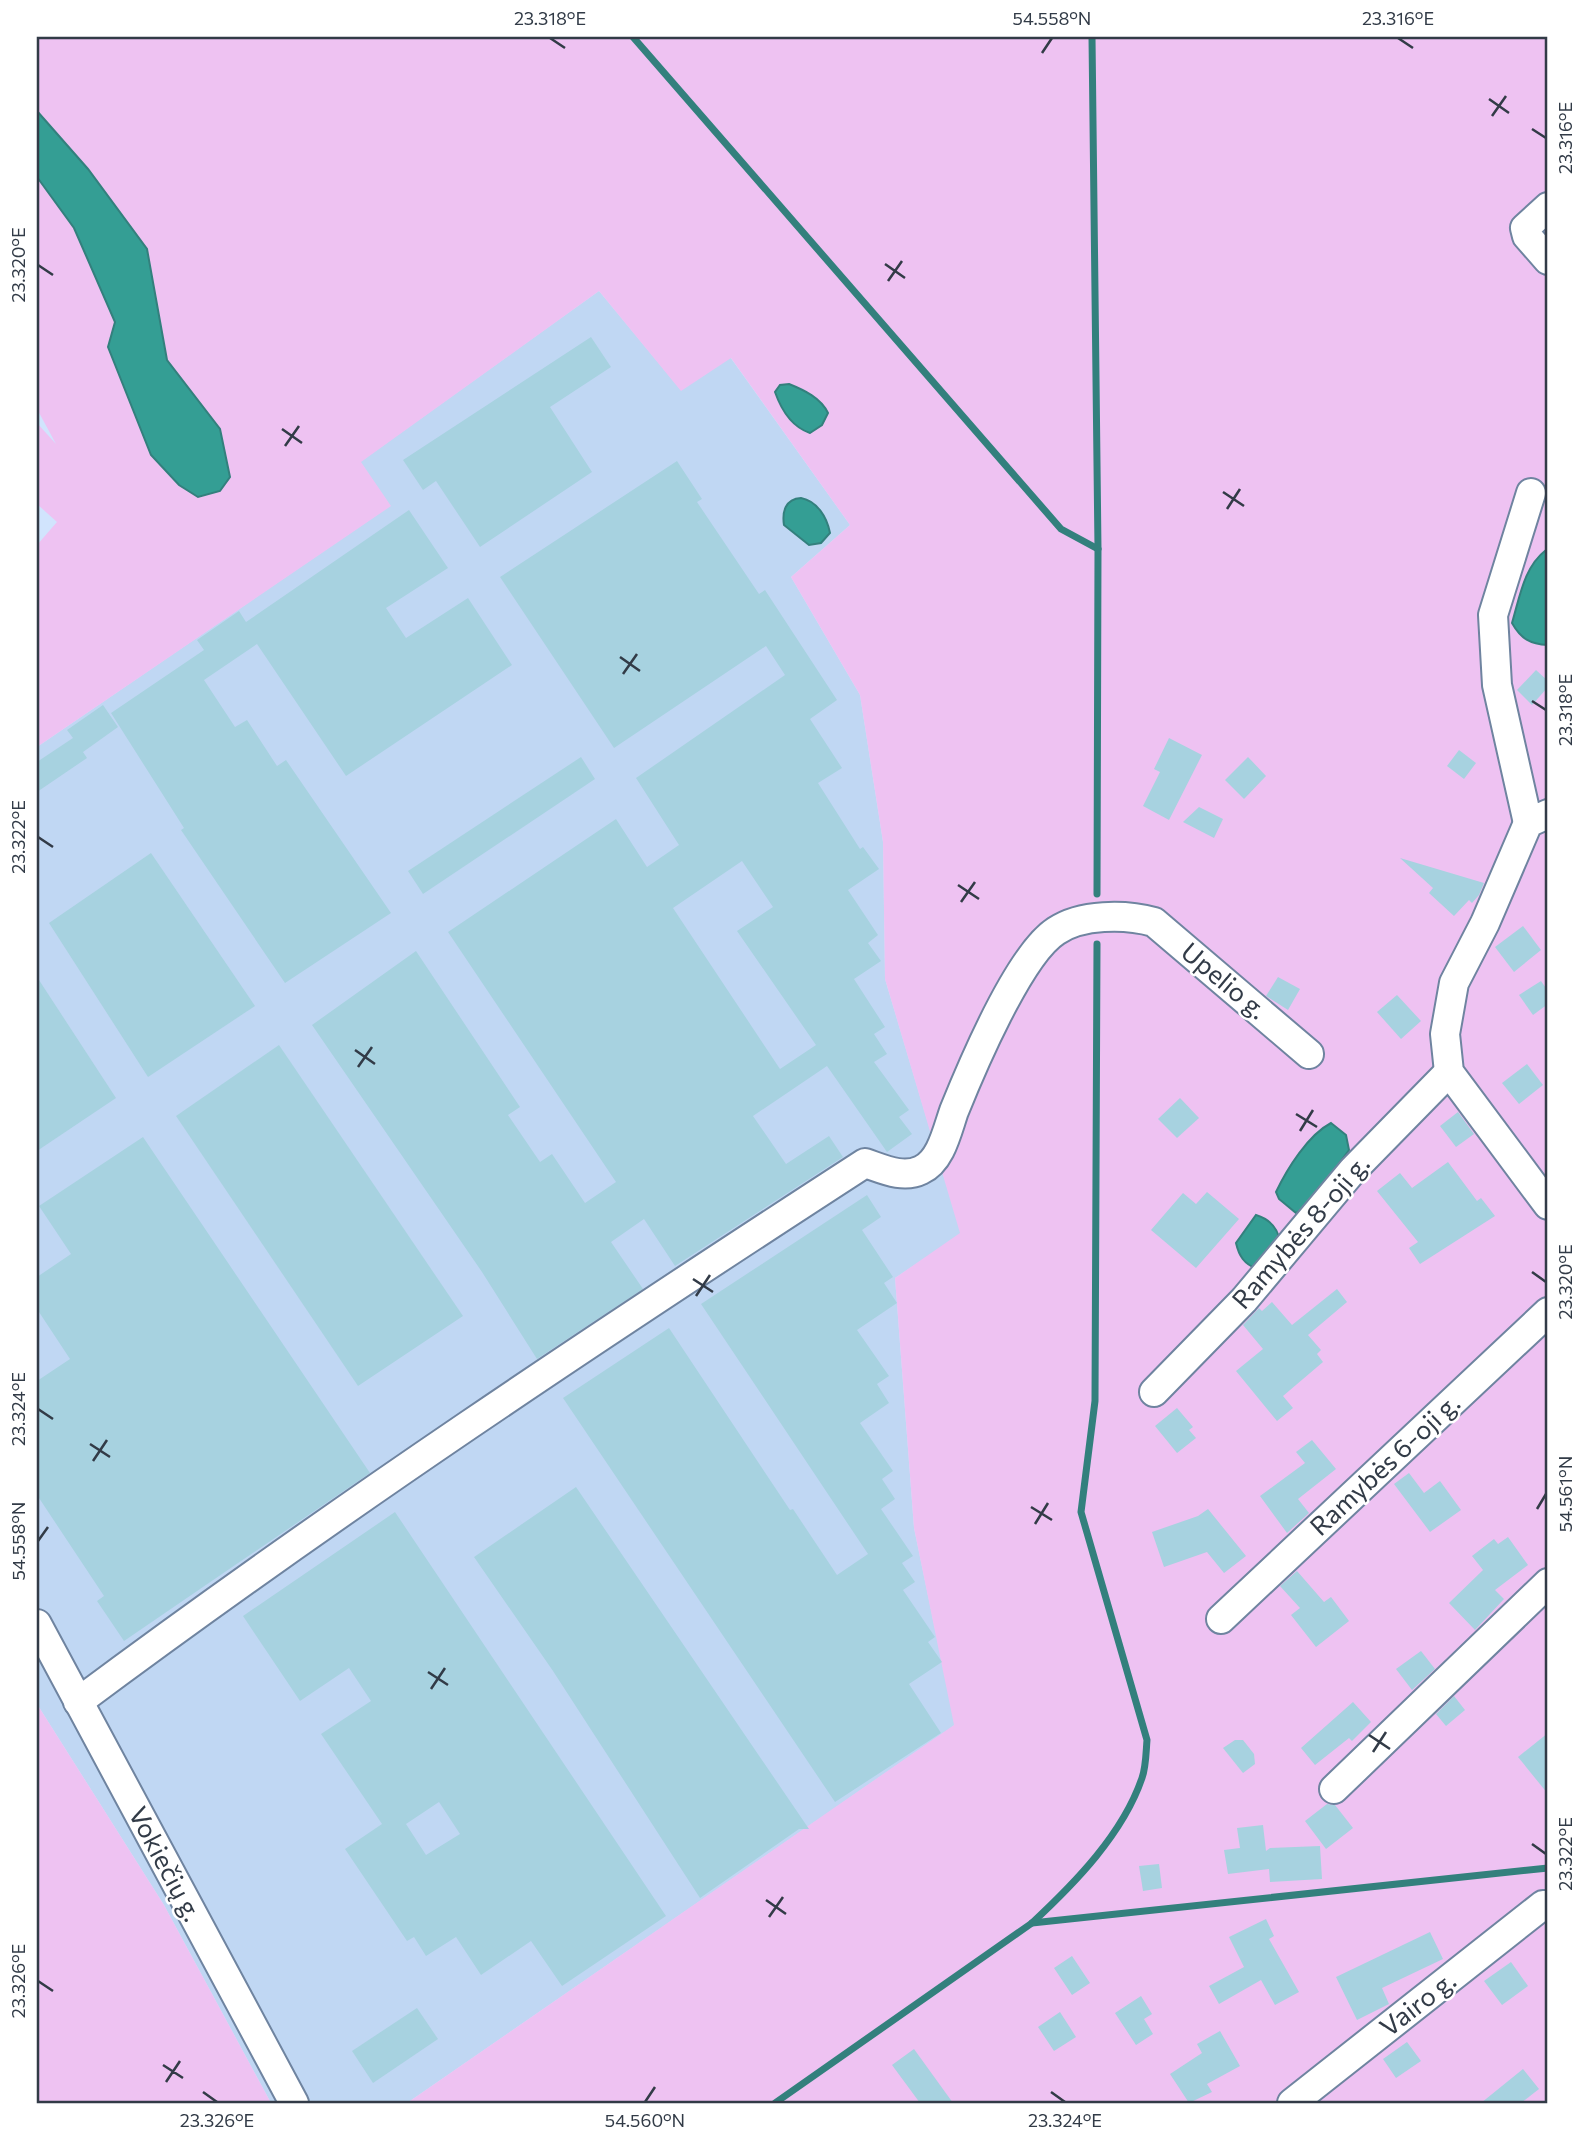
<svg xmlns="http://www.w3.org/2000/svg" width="1585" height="2140" font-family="Commissioner,sans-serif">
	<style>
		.built { fill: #c0d7f3 }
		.green { fill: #eec2f2 }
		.water { fill: #349e94; stroke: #33807d; stroke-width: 2 }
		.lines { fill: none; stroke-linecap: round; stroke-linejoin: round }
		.stream { stroke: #33807d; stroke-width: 7 }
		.building { fill: #a7d2e0; fill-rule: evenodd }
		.minor-casing { stroke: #6f84a0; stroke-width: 32 }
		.minor { stroke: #fff; stroke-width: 28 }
		.ticks { fill: none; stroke: #323b47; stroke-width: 2.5 }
		.labels { text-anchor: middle; stroke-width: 5; stroke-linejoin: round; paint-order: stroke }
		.street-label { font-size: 26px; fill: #323b47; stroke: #fff }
		.neatline { fill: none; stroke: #323b47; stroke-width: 2.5 }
		.ticks-label { font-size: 18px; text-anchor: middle; fill: #323b47 }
	</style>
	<rect width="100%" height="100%" fill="#d1e4fd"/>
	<!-- built -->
	<path class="built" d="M599,291L681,390L730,357L850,525L791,577L860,695L883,842L885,979L961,1234L895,1278L914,1528L955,1725L407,2103H271L164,1905L37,1704V747L390,506L360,462Z"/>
	<!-- green -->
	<g class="green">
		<path d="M37,37H1548V2103H407L954,1725L914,1528L895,1278L960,1233L885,979L883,842L860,695L791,577L850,525L731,358L681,391L599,291L361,462L391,506L37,747V545L57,522L37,504V423L56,444L37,409V177L74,228L115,322L108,347L151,455L220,429L167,360L147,249L88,169L37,111Z"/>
		<path d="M37,1704L164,1905L271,2103H37Z"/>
	</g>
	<!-- water -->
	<g class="water">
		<path d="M37,111L88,169L147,249L167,360L220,429L230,477L220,491L198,497L179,485L151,455L108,347L115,322L74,228L37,177Z"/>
		<path d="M789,384C804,390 821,398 828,413L822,425L810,433C792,427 781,409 775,392L780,385Z"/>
		<path d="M801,498C817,501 827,517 830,533L821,543L809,545L784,525C782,512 785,499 801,498Z"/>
		<path d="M1546,550L1548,645C1530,644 1521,639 1512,623C1520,596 1524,567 1546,550Z"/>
		<path d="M1331,1123L1346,1135L1349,1150L1309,1205L1296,1213L1279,1199L1276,1192C1287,1169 1308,1135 1331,1123Z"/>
		<path d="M1256,1215C1269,1219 1278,1228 1280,1242L1257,1269C1244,1264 1239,1256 1236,1243Z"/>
	</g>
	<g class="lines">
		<!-- stream -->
		<g class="stream">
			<path d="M633,37L1061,529L1098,549"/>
			<path d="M1092,37L1098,549L1097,894"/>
			<path d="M1032,1923L1548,1868"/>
			<path d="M775,2103L1032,1923C1075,1883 1123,1834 1142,1778C1146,1767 1146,1752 1147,1740L1081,1512L1095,1401L1097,944"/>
		</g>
	</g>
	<!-- building -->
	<g class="building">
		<path d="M591,337L611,367L550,407L592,472L480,547L436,481L423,490L403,460Z"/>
		<path d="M677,461L702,499L697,502L759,594L765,590L837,700L810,719L842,768L818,783L860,849L863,847L879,869L848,890L878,935L868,943L881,961L854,979L885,1027L874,1034L887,1054L874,1062L909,1110L899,1117L912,1134L887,1152L827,1066L753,1116L786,1164L829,1136L843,1157L675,1266L644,1219L611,1242L643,1289L537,1359L482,1272L312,1025L416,951L520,1107L508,1115L540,1162L552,1154L585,1203L616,1182L448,932L616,819L647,867L679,845L636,778L785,675L766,646L614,748L500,577ZM742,861L773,907L737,931L816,1045L780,1069L673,908Z"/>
		<path d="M409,510L448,568L386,608L406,638L468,598L512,665L346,776L257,644L204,680L235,727L247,720L277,766L286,760L391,913L285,983L181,830L184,828L111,713L204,650L197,640L239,611L246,622Z"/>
		<path d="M1536,670L1548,681V687L1532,705L1517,690Z"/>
		<path d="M103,705L118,727L83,752L87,758L37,792V762L73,738L67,730Z"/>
		<path d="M1169,738L1202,755L1169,820L1143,806L1160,772L1154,769Z"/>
		<path d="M1459,750L1476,763L1464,779L1447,766Z"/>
		<path d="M581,757L595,779L423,894L408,871Z"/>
		<path d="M1248,757L1266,776L1244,799L1225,780Z"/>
		<path d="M1199,807L1223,819L1214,838L1183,822Z"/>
		<path d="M151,853L255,1006L148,1077L49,923Z"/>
		<path d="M1400,858L1437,869L1484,883L1479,895L1472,903L1469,900L1454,916L1429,893L1433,888Z"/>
		<path d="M1523,926L1541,950L1514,972L1495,947Z"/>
		<path d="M37,977L116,1098L37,1151Z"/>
		<path d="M1278,977L1300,989L1288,1010L1266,996Z"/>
		<path d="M1541,981L1548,991V1004L1533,1015L1519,995Z"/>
		<path d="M1397,995L1421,1021L1401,1039L1377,1012Z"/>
		<path d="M279,1045L463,1316L358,1386L176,1116Z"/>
		<path d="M1527,1064L1543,1085L1519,1104L1502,1083Z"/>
		<path d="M1180,1098L1199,1118L1177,1138L1158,1119Z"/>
		<path d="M1458,1112L1474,1134L1456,1147L1440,1126Z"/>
		<path d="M143,1137L370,1473L124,1641L97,1601L104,1596L37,1495V1381L70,1359L37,1309V1277L71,1254L39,1206Z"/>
		<path d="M1448,1162L1477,1201L1481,1198L1495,1216L1420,1264L1409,1248L1418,1242L1377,1191L1400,1173L1412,1188Z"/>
		<path d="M1207,1192L1239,1219L1196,1268L1151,1230L1183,1193L1196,1204Z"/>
		<path d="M867,1195L881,1217L862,1230L893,1277L884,1283L897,1303L857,1330L889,1376L877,1384L889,1403L860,1423L893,1471L882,1479L895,1499L881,1509L913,1556L902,1563L915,1582L903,1590L935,1637L928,1642L942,1662L909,1684L941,1733L835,1802L563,1398L669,1328L790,1510L793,1509L837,1575L868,1554L701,1304Z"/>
		<path d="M1337,1289L1347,1302L1308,1335L1321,1350L1317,1354L1323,1362L1283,1396L1293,1408L1277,1421L1236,1371L1263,1349L1243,1325L1259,1308L1262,1311L1272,1302L1292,1325Z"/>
		<path d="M1177,1408L1193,1427L1189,1430L1196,1438L1177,1453L1155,1426Z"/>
		<path d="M1312,1440L1336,1469L1298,1499L1309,1513L1287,1533L1260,1496L1305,1463L1296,1452Z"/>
		<path d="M1409,1473L1424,1493L1440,1481L1461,1510L1430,1532L1394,1484Z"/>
		<path d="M576,1487L809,1829H799L700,1898L553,1671L474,1557Z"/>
		<path d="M1208,1509L1246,1556L1224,1573L1207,1552L1164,1567L1152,1532L1198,1516Z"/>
		<path d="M395,1512L666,1916L562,1986L531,1941L481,1975L456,1937L426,1956L414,1937L407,1941L345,1849L382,1824L321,1734L371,1701L349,1668L300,1701L243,1616ZM439,1802L460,1834L426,1855L406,1824Z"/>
		<path d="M1508,1537L1528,1565L1495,1590L1504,1599L1475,1630L1449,1603L1483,1570L1472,1556L1494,1539L1498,1544Z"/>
		<path d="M1297,1571L1324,1602L1331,1597L1349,1621L1316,1647L1291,1615L1300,1608L1280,1586Z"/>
		<path d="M1421,1651L1435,1669L1412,1690L1396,1669Z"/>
		<path d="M1454,1696L1465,1710L1446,1726L1436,1714Z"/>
		<path d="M1353,1702L1371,1722L1352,1741L1349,1738L1315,1765L1301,1748Z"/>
		<path d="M1548,1733V1794L1518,1757Z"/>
		<path d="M1235,1740H1243L1254,1754L1255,1764L1243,1773L1223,1748Z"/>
		<path d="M1327,1804L1335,1805L1353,1828L1326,1849L1305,1821Z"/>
		<path d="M1263,1825L1266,1851L1270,1848L1320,1846L1322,1879L1270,1882L1269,1869L1228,1874L1224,1850L1240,1848L1237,1828Z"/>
		<path d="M1159,1864L1162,1888L1143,1891L1139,1866Z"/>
		<path d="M1266,1919L1274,1936L1269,1939L1299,1992L1275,2005L1261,1980L1219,2004L1209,1986L1244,1967L1229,1937Z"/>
		<path d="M1430,1932L1443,1959L1382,1988L1389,2004L1357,2020L1336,1977Z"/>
		<path d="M1072,1956L1090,1983L1072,1995L1054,1968Z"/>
		<path d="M1511,1962L1528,1986L1502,2005L1484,1981Z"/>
		<path d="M1141,1996L1152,2014L1144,2019L1153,2034L1136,2045L1115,2013Z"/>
		<path d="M417,2008L438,2039L373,2083L352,2051Z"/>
		<path d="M1060,2012L1076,2037L1054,2051L1038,2027Z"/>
		<path d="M1220,2031L1240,2066L1207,2084L1212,2092L1189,2103L1170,2074L1202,2053L1197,2044Z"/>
		<path d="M1407,2042L1421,2061L1396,2078L1383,2059Z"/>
		<path d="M914,2049L953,2103H920L892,2065Z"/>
		<path d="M1523,2069L1539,2089L1521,2103H1481Z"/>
	</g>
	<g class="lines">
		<defs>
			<g id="minor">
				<path d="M1548,207L1525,228L1527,236L1548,260"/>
				<path d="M1548,814L1528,823L1485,923L1454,983L1445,1034L1449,1072L1548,1205"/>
				<path d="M1528,823L1497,685L1493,615L1531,493"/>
				<path d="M1154,1392L1244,1300L1353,1170L1449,1072"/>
				<path d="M1221,1619L1548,1312"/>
				<path d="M37,1624L294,2103"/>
				<path d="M78,1702C333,1512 598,1336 865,1163C883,1169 903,1179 921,1170C941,1161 947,1131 954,1111C971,1069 1019,955 1056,931C1081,914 1125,914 1154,922L1309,1054"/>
				<path d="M1334,1789L1548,1583"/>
				<path d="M1292,2103L1543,1905"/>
			</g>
		</defs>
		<!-- minor casing -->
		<use href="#minor" class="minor-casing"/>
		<!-- minor -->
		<use href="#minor" class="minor"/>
	</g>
	<!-- ticks -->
	<path class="ticks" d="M550,38L565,48M1398,38L1413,48M1042,53L1052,38M1489,99L1509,113M1492,116L1506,96M1532,129L1546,138M885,264L905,278M38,265L53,275M888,281L902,261M282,429L302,443M285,446L299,426M1223,492L1244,506M1227,509L1240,489M620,657L640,671M623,674L637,654M1532,701L1546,710M38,837L53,847M958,885L979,899M961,902L975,882M355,1050L375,1064M358,1067L372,1047M1296,1114L1317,1127M1300,1131L1313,1110M1532,1272L1546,1282M693,1279L713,1292M696,1296L710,1275M38,1409L53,1419M90,1444L110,1457M93,1461L107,1440M1031,1507L1052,1520M1537,1509L1546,1494M1035,1524L1048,1503M38,1541L48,1527M428,1672L448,1685M431,1689L445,1668M1369,1735L1390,1749M1373,1752L1386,1732M1532,1844L1546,1854M766,1900L786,1914M769,1917L783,1897M38,1981L53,1991M163,2065L183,2078M166,2082L180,2061M203,2092L217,2102M1051,2092L1065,2102M645,2102L655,2087"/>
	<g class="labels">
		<!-- street labels -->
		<g class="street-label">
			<text transform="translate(1224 981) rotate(40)" y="9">Upelio g.</text>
			<text transform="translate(1301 1232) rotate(-49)" y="9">Ramybės 8-oji g.</text>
			<text transform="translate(1385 1465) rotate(-43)" y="9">Ramybės 6-oji g.</text>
			<text transform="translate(165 1864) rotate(62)" y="9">Vokiečių g.</text>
			<text transform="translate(1418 2004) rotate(-38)" y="9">Vairo g.</text>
		</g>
	</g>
	<!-- border -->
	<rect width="1585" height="2140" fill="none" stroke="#ffffff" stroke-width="77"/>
	<rect x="38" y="38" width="1508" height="2064" class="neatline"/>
	<g class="ticks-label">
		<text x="550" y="25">23.318°E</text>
		<text x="1052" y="25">54.558°N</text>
		<text x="1398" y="25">23.316°E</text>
		<text transform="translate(1566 138) rotate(-90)" y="6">23.316°E</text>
		<text transform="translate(19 265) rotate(-90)" y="6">23.320°E</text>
		<text transform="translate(1566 710) rotate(-90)" y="6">23.318°E</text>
		<text transform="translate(19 837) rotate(-90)" y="6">23.322°E</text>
		<text transform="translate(1566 1282) rotate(-90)" y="6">23.320°E</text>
		<text transform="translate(19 1409) rotate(-90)" y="6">23.324°E</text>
		<text transform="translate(1566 1494) rotate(-90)" y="6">54.561°N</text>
		<text transform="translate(19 1541) rotate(-90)" y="6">54.558°N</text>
		<text transform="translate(1566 1854) rotate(-90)" y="6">23.322°E</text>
		<text transform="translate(19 1981) rotate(-90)" y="6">23.326°E</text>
		<text x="217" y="2127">23.326°E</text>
		<text x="645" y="2127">54.560°N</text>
		<text x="1065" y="2127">23.324°E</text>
	</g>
</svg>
